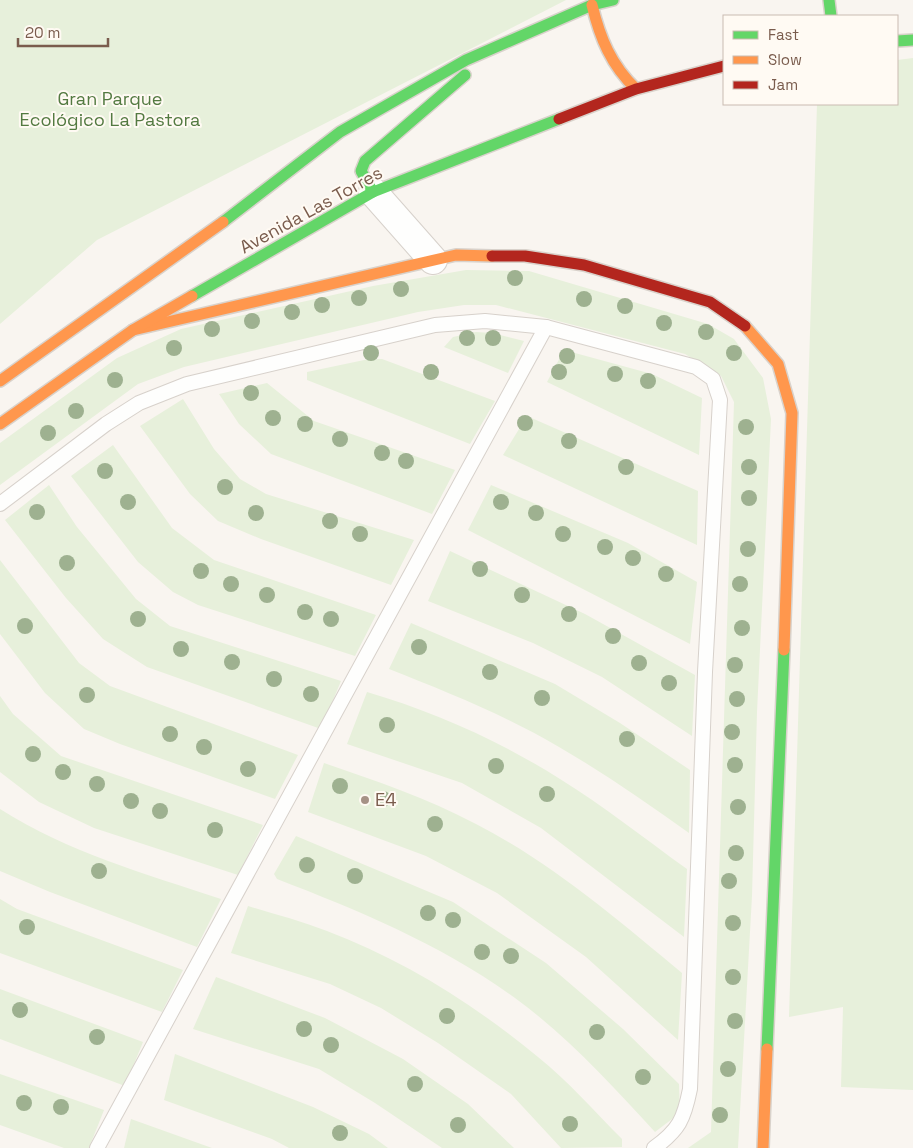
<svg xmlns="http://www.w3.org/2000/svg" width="913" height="1148" font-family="'Space Grotesk',sans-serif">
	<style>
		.green { fill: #e7f0db }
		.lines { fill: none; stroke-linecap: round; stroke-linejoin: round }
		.lane-casing { stroke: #d7d1cb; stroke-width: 16 }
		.street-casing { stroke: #d7d1cb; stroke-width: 30 }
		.fast-casing { stroke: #d9d2cb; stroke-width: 14 }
		.slow-casing { stroke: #d9d2cb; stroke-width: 14 }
		.jam-casing { stroke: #d9d2cb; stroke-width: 14 }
		.lane { stroke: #fefefd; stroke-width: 14 }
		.street { stroke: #fefefd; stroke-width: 28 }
		.fast { stroke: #63d668; stroke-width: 11 }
		.slow { stroke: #ff974d; stroke-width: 11 }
		.jam { stroke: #b3261e; stroke-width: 11 }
		.tree { fill: #9eb190 }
		.poi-dot { fill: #a69286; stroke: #fffaf3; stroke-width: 2 }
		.labels { text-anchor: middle; stroke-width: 4; stroke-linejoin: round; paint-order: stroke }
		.park-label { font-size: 18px; fill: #537a41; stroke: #fffaf3 }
		.street-label { font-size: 18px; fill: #7a5c4d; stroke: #fffaf3 }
		.poi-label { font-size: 18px; fill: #7a5c4d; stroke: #fffaf3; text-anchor: start }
	</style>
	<rect width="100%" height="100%" fill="#f9f5f0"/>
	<!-- green -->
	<g class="green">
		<path d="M0,0H566L97,240L0,324Z"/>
		<path d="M913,58V1090L841,1087L843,1007L789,1017L817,104H897V60Z"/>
		<path d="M466,270L529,271L708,324L734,339L763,378L771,419L757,712L752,896L738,1148H688L711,1132L734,402L721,376L685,354L496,305H464L418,312L184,367L138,384L0,485V443L117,358L181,329L373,286Z"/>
		<path d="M476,332L492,333L524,341L508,373L444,347L453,337Z"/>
		<path d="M564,350L652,374L702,398L699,455L547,382Z"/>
		<path d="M369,359H382L495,401L470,444L307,380V372Z"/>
		<path d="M267,383L314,421L455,470L432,514L271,454L239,424L219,394Z"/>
		<path d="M183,399L214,449L240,479L266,494L414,540L391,585L261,539L218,521L190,494L140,426Z"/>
		<path d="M527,416L698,491L697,545L503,455Z"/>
		<path d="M113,445L172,528L214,560L376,615L355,656L198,605L173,592L138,562L71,476Z"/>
		<path d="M49,485L77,527L136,599L170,626L341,681L321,729L147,667L103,639L66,598L5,520Z"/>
		<path d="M491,485L628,543L697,582L690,644L468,530Z"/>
		<path d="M450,551L585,614L695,675L692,736L602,677L533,643L428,601Z"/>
		<path d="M0,560L79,663L110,686L298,755L275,799L120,744L84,729L45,693L0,634Z"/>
		<path d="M411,623L555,684L620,723L690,770L689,833C647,803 604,773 559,747C505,715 447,692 389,669Z"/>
		<path d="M367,692C435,712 500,741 560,779C604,806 645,839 687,869L684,937L541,828L462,783L347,744Z"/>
		<path d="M0,696L13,714L61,756L263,825L238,875L94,828L39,802L0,772Z"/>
		<path d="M324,763C376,781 427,798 476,824C552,863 617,919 682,973L678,1040L586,957L497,893L426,856L308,812Z"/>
		<path d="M0,809C70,853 143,873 221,899L197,947L50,892L0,871Z"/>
		<path d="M296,836L453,902L546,963L623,1029L679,1084L680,1113L655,1132C612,1085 566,1035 515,998C442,945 360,911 277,879L274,874Z"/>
		<path d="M0,899L17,909L183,970L162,1012L0,953Z"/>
		<path d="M248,906C274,914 301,921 327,931C404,960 475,1005 538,1057C568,1081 594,1111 622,1139V1147L561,1148L511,1094L438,1043L381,1008L330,984L231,953Z"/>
		<path d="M216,977L325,1018L403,1059L468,1104L514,1148H442L375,1103L319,1069L193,1029Z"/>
		<path d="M0,989L143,1042L125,1086L0,1039Z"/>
		<path d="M175,1054L313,1107L369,1134L388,1148H289L272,1139L164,1100Z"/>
		<path d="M0,1074L104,1110L89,1148H64L0,1125Z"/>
		<path d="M131,1119L212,1148H124Z"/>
	</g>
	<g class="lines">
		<defs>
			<g id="lane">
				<path d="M0,504L106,424L139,403L187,384L435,325L485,321L546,327L696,367L713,379L720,400L705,672L690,1089C684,1119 679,1130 654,1148"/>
				<path d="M97,1148L546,327"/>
			</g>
			<path id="street" d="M373,192L433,260"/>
			<g id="fast">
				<path d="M829,0L831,16"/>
				<path d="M897,41L913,40"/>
				<path d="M373,192L361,171L365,161L465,75"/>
				<path d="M223,222L340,132L466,60L592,5L613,0"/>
				<path d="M192,296L373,192L559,119"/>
				<path d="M767,1049L784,650"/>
			</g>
			<g id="slow">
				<path d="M592,5C600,38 611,65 636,89"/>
				<path d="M745,326L778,364L792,413L784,650"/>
				<path d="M133,330L456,255L492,256"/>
				<path d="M0,381L223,222"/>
				<path d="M0,424L133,330L192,296"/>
				<path d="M763,1148L767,1049"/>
			</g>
			<g id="jam">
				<path d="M559,119L636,89L724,66"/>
				<path d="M492,256H525L584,265L710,302L745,326"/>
			</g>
		</defs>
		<!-- lane casing -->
		<use href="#lane" class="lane-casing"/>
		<!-- street casing -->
		<use href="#street" class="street-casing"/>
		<!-- fast casing -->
		<use href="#fast" class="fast-casing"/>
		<!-- slow casing -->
		<use href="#slow" class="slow-casing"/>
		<!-- jam casing -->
		<use href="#jam" class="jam-casing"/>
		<!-- lane -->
		<use href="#lane" class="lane"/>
		<!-- street -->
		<use href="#street" class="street"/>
		<!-- fast -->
		<use href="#fast" class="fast"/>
		<!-- slow -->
		<use href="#slow" class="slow"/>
		<!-- jam -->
		<use href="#jam" class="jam"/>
	</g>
	<!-- trees -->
	<g class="tree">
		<circle cx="515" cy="278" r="8"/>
		<circle cx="401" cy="289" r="8"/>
		<circle cx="359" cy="298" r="8"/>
		<circle cx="584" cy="299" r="8"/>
		<circle cx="322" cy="305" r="8"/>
		<circle cx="625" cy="306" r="8"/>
		<circle cx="292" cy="312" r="8"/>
		<circle cx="252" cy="321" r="8"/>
		<circle cx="664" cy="323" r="8"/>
		<circle cx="212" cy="329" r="8"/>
		<circle cx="706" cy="332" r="8"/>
		<circle cx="467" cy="338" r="8"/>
		<circle cx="493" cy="338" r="8"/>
		<circle cx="174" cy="348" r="8"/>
		<circle cx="371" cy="353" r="8"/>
		<circle cx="734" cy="353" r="8"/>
		<circle cx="567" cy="356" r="8"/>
		<circle cx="431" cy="372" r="8"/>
		<circle cx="559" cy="372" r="8"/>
		<circle cx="615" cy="374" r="8"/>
		<circle cx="115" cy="380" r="8"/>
		<circle cx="648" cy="381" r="8"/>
		<circle cx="251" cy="393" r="8"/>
		<circle cx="76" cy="411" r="8"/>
		<circle cx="273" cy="418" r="8"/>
		<circle cx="525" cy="423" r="8"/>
		<circle cx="305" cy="424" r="8"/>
		<circle cx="746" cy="427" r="8"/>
		<circle cx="48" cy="433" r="8"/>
		<circle cx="340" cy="439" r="8"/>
		<circle cx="569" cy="441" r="8"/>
		<circle cx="382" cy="453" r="8"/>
		<circle cx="406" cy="461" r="8"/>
		<circle cx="626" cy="467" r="8"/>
		<circle cx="749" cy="467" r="8"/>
		<circle cx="105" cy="471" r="8"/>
		<circle cx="225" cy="487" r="8"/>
		<circle cx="749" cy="498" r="8"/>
		<circle cx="128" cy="502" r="8"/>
		<circle cx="501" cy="502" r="8"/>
		<circle cx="37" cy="512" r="8"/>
		<circle cx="256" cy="513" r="8"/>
		<circle cx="536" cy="513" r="8"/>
		<circle cx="330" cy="521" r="8"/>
		<circle cx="360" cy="534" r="8"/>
		<circle cx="563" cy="534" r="8"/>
		<circle cx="605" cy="547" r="8"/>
		<circle cx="748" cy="549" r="8"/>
		<circle cx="633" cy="558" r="8"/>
		<circle cx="67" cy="563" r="8"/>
		<circle cx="480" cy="569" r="8"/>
		<circle cx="201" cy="571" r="8"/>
		<circle cx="666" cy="574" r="8"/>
		<circle cx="231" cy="584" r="8"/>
		<circle cx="740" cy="584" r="8"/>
		<circle cx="267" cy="595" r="8"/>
		<circle cx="522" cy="595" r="8"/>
		<circle cx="305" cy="612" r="8"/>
		<circle cx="569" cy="614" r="8"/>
		<circle cx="138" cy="619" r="8"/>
		<circle cx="331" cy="619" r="8"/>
		<circle cx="25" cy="626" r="8"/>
		<circle cx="742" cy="628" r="8"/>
		<circle cx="613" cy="636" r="8"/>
		<circle cx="419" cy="647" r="8"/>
		<circle cx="181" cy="649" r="8"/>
		<circle cx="232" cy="662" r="8"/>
		<circle cx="639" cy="663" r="8"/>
		<circle cx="735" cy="665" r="8"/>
		<circle cx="490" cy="672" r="8"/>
		<circle cx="274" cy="679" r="8"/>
		<circle cx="669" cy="683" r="8"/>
		<circle cx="311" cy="694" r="8"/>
		<circle cx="87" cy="695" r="8"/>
		<circle cx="542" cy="698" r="8"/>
		<circle cx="737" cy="699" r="8"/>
		<circle cx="387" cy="725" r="8"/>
		<circle cx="732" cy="732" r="8"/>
		<circle cx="170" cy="734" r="8"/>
		<circle cx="627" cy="739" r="8"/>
		<circle cx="204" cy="747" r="8"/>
		<circle cx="33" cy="754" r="8"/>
		<circle cx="735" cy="765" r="8"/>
		<circle cx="496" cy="766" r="8"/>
		<circle cx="248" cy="769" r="8"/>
		<circle cx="63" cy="772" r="8"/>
		<circle cx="97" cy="784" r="8"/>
		<circle cx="340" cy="786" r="8"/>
		<circle cx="547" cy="794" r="8"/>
		<circle cx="383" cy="799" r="8"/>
		<circle cx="131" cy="801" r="8"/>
		<circle cx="738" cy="807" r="8"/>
		<circle cx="160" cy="811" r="8"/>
		<circle cx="435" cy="824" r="8"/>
		<circle cx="215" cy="830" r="8"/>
		<circle cx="736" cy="853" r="8"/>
		<circle cx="307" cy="865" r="8"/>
		<circle cx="99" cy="871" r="8"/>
		<circle cx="355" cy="876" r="8"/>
		<circle cx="729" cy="881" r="8"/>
		<circle cx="428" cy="913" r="8"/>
		<circle cx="453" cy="920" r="8"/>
		<circle cx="733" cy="923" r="8"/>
		<circle cx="27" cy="927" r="8"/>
		<circle cx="482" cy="952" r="8"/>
		<circle cx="511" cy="956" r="8"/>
		<circle cx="733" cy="977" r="8"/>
		<circle cx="20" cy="1010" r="8"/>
		<circle cx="447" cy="1016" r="8"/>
		<circle cx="735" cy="1021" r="8"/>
		<circle cx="304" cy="1029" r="8"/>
		<circle cx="597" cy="1032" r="8"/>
		<circle cx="97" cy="1037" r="8"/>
		<circle cx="331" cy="1045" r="8"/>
		<circle cx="728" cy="1069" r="8"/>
		<circle cx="643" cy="1077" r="8"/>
		<circle cx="415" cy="1084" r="8"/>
		<circle cx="24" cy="1103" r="8"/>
		<circle cx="61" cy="1107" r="8"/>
		<circle cx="720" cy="1115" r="8"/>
		<circle cx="570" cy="1124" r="8"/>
		<circle cx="458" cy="1125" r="8"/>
		<circle cx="340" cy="1133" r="8"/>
	</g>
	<!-- markers -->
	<circle class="poi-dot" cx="365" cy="800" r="5"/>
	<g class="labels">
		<!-- park labels -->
		<g class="park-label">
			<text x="110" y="105">Gran Parque<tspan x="110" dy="21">Ecológico La Pastora</tspan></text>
		</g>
		<!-- street labels -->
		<g class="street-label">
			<text transform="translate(311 210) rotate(-29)" y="6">Avenida Las Torres</text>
		</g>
		<!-- poi labels -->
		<g class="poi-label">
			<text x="375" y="806">E4</text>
		</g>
	</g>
	<!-- legend -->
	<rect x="723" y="15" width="175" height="90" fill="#fffaf3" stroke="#cabbb1"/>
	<rect x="733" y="31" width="25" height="8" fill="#63d668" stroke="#cabbb1"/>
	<text x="768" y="40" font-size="15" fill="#7a5c4d">Fast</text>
	<rect x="733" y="56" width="25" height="8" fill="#ff974d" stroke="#cabbb1"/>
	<text x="768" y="65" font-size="15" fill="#7a5c4d">Slow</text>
	<rect x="733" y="81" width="25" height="8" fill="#b3261e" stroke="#cabbb1"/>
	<text x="768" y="90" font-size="15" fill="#7a5c4d">Jam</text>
	<!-- scale -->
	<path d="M18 38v8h90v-8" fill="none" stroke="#7a5c4d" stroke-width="2.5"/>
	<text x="25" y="38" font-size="15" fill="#7a5c4d" stroke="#fffaf3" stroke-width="4" paint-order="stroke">20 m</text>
</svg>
